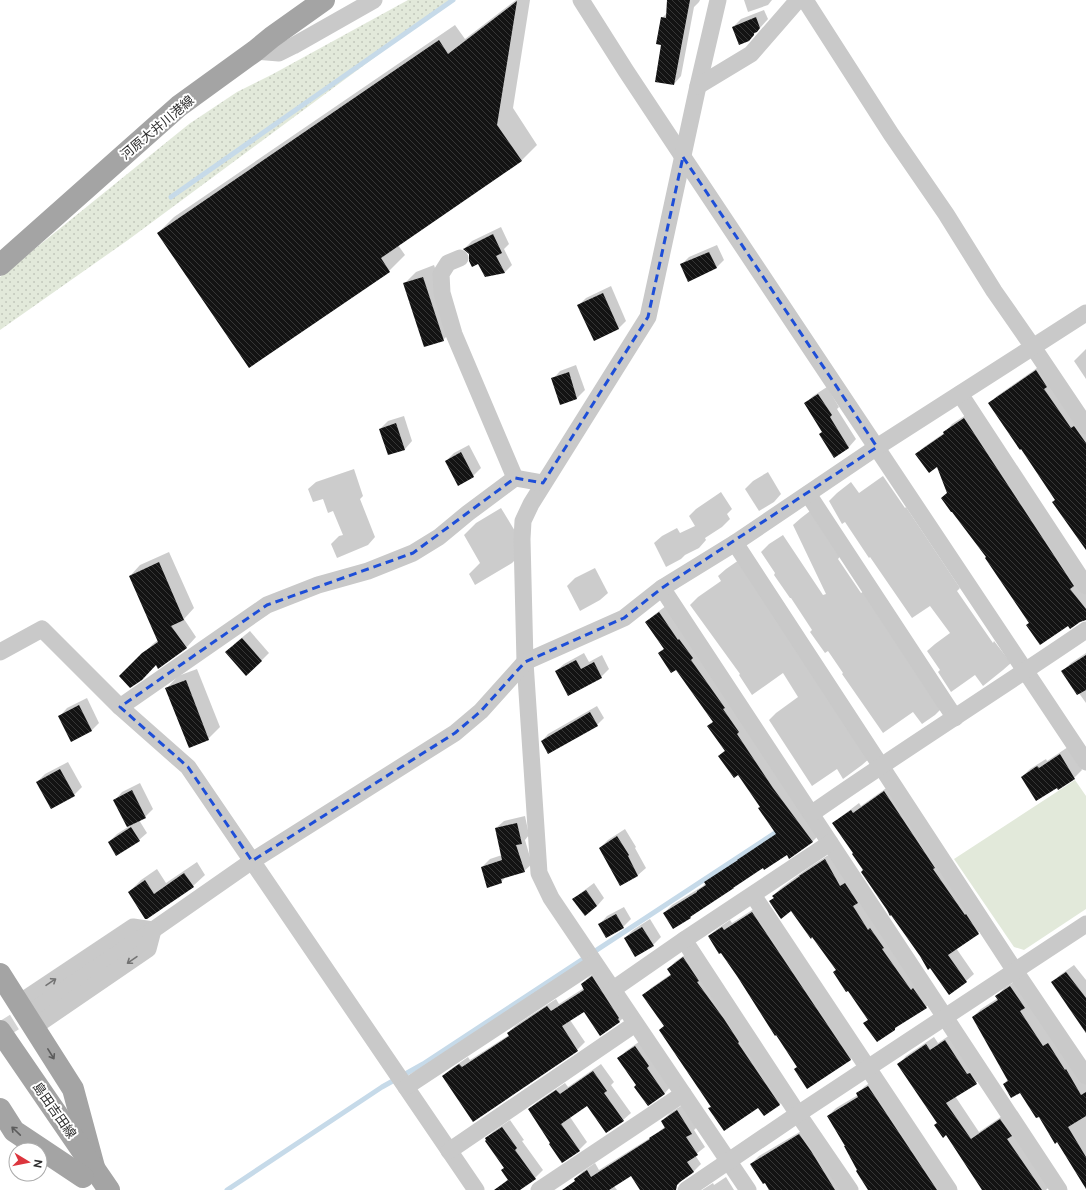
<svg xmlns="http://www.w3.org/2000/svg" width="1086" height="1190" font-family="'Public Sans','Noto Sans JP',sans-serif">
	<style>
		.grass { fill: url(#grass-dots) }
		.park { fill: #e2e9da }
		.shadow { fill: #0003 }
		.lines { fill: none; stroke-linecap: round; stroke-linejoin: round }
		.stream { stroke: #c6dae9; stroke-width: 5 }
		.building { fill: url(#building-back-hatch) }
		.minor-tunnel { stroke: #d5d5d5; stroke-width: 17; stroke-dasharray: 17 8; stroke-linecap: butt }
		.minor { stroke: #c9c9c9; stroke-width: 17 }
		.major { stroke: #a4a4a4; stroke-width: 22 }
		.oneway { stroke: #737373 }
		.oneway2 { stroke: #5c5c5c }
		.marked { fill: none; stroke: #1d4ed8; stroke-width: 3; stroke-dasharray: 8 5; stroke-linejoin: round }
		.labels { text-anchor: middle; stroke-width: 4; stroke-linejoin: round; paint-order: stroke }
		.street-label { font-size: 13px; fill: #2c2c2c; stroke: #fff }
	</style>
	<defs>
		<pattern id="grass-dots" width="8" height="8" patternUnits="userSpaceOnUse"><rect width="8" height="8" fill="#e2e9da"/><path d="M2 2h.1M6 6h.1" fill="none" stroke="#c2c8bb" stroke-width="1.8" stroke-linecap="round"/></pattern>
		<pattern id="building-back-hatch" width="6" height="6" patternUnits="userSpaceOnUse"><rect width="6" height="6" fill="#131313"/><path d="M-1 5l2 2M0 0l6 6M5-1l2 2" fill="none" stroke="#363636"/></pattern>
	</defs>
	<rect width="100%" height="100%" fill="#fff"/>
	<!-- grass -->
	<path class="grass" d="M408,0H452L128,240L0,330V277L189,124L237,92L273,74Z"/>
	<!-- park -->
	<path class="park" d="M1075,780L1086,796V909L1024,950L1014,947L954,859Z"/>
	<!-- shadow -->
	<g class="shadow">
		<path d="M516,0H530L513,108L537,145L521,161L398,245L405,255L389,271L249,367L158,233L174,217L455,25L465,39Z"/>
		<path d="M668,0H700L699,2L694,7L681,76L674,84L663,44L662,18L667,13Z"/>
		<path d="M744,0H772L768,5L748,12Z"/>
		<path d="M764,10L768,19L749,40L733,27L741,19Z"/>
		<path d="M501,227L509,244L504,249L512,265L504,273L470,253L465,248L472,241Z"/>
		<path d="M717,245L724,260L716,268L681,265L689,257Z"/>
		<path d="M434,265L455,328L443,340L404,284L416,272Z"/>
		<path d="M611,286L626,321L619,328L579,305L586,298Z"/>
		<path d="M1086,349V379L1074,361Z"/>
		<path d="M1044,363L1086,424V547L1056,499L990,403L997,396Z"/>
		<path d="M576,365L585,390L577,398L561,404L553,379L560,371Z"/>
		<path d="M827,387L839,407L837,409L856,439L849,447L834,456L823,432L805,404L813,396Z"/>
		<path d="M972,411L1086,592V619L1027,625L1030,622L987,557L948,493L938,466L916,454L924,447L944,433L952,424Z"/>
		<path d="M404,416L412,441L405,449L380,429L388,421Z"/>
		<path d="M469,445L481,468L473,476L446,461L454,453Z"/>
		<path d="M354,469L363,496L360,499L375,537L368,545L337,558L331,544L339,536L343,535L333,511L328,513L323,499L313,502L308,489L316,482Z"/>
		<path d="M768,472L781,494L774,502L759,511L745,489L753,481Z"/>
		<path d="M883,476L905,508L906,507L960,588L957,591L993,643L994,641L1011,663L1003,670L983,686L975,675L951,692L938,672L940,670L927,651L935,644L950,633L930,606L912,618L870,557L869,558L845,522L842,524L829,501L837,493L851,482L859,493Z"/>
		<path d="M721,492L732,509L727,514L730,519L722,527L705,538L706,540L699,548L685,555L681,559L666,567L654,543L662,536L677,528L680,533L695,526L689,516L696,509Z"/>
		<path d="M501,508L524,546V551L512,563L475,585L469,574L480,563L464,535L476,523Z"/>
		<path d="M814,508L843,553L838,559L861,593L866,590L943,707L935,715L922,724L913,712L883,733L842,674L843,673L828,651L825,653L810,632L812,630L791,598H790L774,575L775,573L761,552L769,544L783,535L823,595L826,594L793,525L801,518Z"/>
		<path d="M169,552L194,608L184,619L196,637L186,648L157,663L120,676L154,643L158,640L130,576L140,565Z"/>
		<path d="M739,560L870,758L862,765L843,779L837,769L812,786L769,720L776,713L798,697L783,673L752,695L739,675L740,674L690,605L698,597L721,581L718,576L726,569Z"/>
		<path d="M595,568L608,593L600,600L580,611L567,586L575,578Z"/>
		<path d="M667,605L820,834L812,842L763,866L696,912L690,917L664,913L672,905L703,886L706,883L705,882L713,874L776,832L761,807L738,774L719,756L725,750L709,726L714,721L677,668L659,653L664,649L646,622L654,615Z"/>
		<path d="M250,631L269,653L261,661L234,644Z"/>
		<path d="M584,653L589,662L602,655L609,669L601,677L556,671L564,664Z"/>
		<path d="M1086,653V703L1063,671L1071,663Z"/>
		<path d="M197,669L220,727L208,739L167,688L178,676Z"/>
		<path d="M87,698L99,723L91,731L60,716L67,708Z"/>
		<path d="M597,706L604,718L597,725L542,741L548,734Z"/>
		<path d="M1068,747L1082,770L1074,778L1059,788L1022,777L1030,769L1046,759L1047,761Z"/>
		<path d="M68,762L82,787L74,795L37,782L45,774Z"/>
		<path d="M140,783L153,809L145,817L139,820L147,833L139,840L109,842L117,834L128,827L115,800L122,792Z"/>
		<path d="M892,784L986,925L978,933L956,948L974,974L966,981L930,967L920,956L854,853L834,823L842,816L859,803L861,806Z"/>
		<path d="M525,816L529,835L525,840L532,864L524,871L507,876L501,882L482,867L490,859L502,855L496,828L504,821Z"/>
		<path d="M625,829L636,847L635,848L646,868L638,875L621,885L600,848L608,840Z"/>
		<path d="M833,852L934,999L926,1007L899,1024L895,1029L865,1023L869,1019L837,969L792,910L770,901L774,898L773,896L781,888L808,868Z"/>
		<path d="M197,862L205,875L193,886L146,918L129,892L141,880L157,869L166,883Z"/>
		<path d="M594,883L604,898L597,906L574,899L582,892Z"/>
		<path d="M760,905L858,1052L850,1060L798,1067L737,976L709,936L717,929L730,920L732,923Z"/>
		<path d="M624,907L631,919L623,927L600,924L607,916Z"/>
		<path d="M650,919L661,937L653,945L625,938L633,930Z"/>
		<path d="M692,950L787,1097L780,1104L764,1115L759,1106H712L665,1025L643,996L651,988L671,974L668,969L676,961Z"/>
		<path d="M1074,965L1086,980V1031L1052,982L1060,975Z"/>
		<path d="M600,969L627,1014L619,1022L585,1010L570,1020L585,1042L577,1050L443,1076L451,1069L468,1057L470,1060L509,1035L508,1033L516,1025L556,999L559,1004L584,988L582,984L590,976Z"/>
		<path d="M1019,979L1086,1082V1187L1057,1141L1039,1115L1020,1091L1004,1084L1008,1079L973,1017L981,1009L998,998L997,996L1004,988Z"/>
		<path d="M953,1033L984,1075L976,1083L955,1096L979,1132L1008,1112L1051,1185L1046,1190H983L899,1064L906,1056L934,1037L938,1043Z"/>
		<path d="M643,1039L672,1085L665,1093L648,1104L637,1085L619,1059L626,1051Z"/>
		<path d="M601,1064L614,1082L611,1085L631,1113L623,1120L587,1105L570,1117L587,1142L579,1150L562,1161L529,1109L537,1102L565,1083L568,1087Z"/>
		<path d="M876,1079L951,1190H873L858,1169L828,1116L836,1108L858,1095L857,1094L865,1086Z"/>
		<path d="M684,1104L699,1125L694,1130L705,1147L695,1155L701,1164L693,1172L663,1190H641L632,1175L614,1186L617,1190H579L575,1179L582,1172L595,1163L599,1170L653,1136L666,1126L662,1121L670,1113Z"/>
		<path d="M510,1120L524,1140L522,1141L543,1170L535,1178L518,1190H497L508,1179L505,1167L486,1138L494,1131Z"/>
		<path d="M808,1127L850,1190H770L751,1164L759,1156Z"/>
		<path d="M726,1177L734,1190H702L713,1183L714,1185Z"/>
	</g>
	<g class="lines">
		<!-- stream -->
		<g class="stream">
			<path d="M171,197L453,0"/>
			<path d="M227,1190L382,1087L423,1064L781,829"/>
		</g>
	</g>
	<!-- building -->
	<g class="building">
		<path d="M667,0H690L674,85L655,82L661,45L656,44L661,17L666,18Z"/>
		<path d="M517,1L497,125L522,161L381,258L390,272L249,368L157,233L439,40L448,54Z"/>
		<path d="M756,17L760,28L757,32L754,33V35L749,41L739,45L732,27Z"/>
		<path d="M493,234L502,253L496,256L505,273L485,277L478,264L472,267L469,261V254L463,249Z"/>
		<path d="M709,252L717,268L688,282L680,264Z"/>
		<path d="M423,277L444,341L424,347L403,283Z"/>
		<path d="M603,293L619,329L594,341L577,305Z"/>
		<path d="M1036,370L1047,387L1044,389L1071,428L1074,426L1086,443V550L1052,502L1055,500L1021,449L1020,450L988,403Z"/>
		<path d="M569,372L577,399L560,405L551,378Z"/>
		<path d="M818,394L832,415L830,417L849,448L834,458L819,434L822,432L804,403Z"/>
		<path d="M964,418L1074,586L1070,589L1086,609V620L1080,622L1070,629L1068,626L1040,645L1026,625L1029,623L985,558L986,557L952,512H951L941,498L947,493L937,467L929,473L915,454L944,434L943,432Z"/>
		<path d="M396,423L405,450L388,455L379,429Z"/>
		<path d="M461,452L474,477L458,486L445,461Z"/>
		<path d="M159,562L184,620L171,626L187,648L158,669L156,665L142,680L130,688L119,676L142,653L158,642L129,576Z"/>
		<path d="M659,612L678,640L679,639L693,658L691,660L725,708L723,709L739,732L737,734L773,788L813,842L789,859L787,855L764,870L763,868L733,888H734L690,917L691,918L673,929L663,913L697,892V891L706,885L704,882L738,860H737L776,834L758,808L760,807L738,775L734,778L718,756L725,751L707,726L713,722L676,670L671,673L658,653L664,649L645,622Z"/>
		<path d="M242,638L262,661L246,676L225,652Z"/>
		<path d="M1086,655V690L1077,695L1061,671Z"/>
		<path d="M576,660L581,669L594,662L602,678L568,696L555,671Z"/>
		<path d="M186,680L209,740L189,748L165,688Z"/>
		<path d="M79,705L92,731L71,742L58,716Z"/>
		<path d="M590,712L598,726L548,754L541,741Z"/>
		<path d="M1060,754L1075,779L1058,790L1057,788L1036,801L1021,777L1037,766L1039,768Z"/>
		<path d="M60,769L75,796L51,809L36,782Z"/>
		<path d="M132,790L146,818L127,827L113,800Z"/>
		<path d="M884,791L935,868L933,869L965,915L966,914L979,934L948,955L967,982L949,995L930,968L928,970L920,956L891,915L890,916L887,910L861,872L863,870L852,854L853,853L832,823L851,810L853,813Z"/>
		<path d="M517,823L522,844L516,845L525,872L501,879L502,883L487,888L481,867L502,860L495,828Z"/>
		<path d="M131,827L140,841L116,856L108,842Z"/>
		<path d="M617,836L629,855L628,856L638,876L620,886L599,848Z"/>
		<path d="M825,859L840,886L845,883L858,903L853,906L868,930L870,928L884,948L882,949L911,990L913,988L927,1008L895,1028V1030L877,1042L863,1023L868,1020L848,991L846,992L833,972L836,970L812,937L811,939L791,911L781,919L769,901L774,898L772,896L800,876H799Z"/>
		<path d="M184,873L194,887L147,919H145L128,892L145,880L154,894Z"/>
		<path d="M586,890L597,906L585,916L572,899Z"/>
		<path d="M752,912L851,1060L807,1089L794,1069L797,1067L776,1035L775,1036L737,976L721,953L719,954L708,936L722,927L724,930Z"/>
		<path d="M616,914L624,928L606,938L598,924Z"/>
		<path d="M642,927L654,946L635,957L624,938Z"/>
		<path d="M683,957L699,981L697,982L724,1019L739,1042L738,1043L780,1105L764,1116L758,1108L724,1131L708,1108L711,1107L659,1030L664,1026L642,995L671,975L667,969Z"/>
		<path d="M1066,972L1086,998V1033L1051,982Z"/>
		<path d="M592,976L619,1018L618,1019L620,1022L600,1036L584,1012L562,1026L578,1051L473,1122L442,1076L459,1064L462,1067L509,1036L507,1033L547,1006L551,1011L584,990L581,984Z"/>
		<path d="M1010,986L1025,1008L1020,1011L1043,1046L1048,1043L1065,1070L1066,1069L1081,1095L1086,1092V1116L1068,1127L1086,1157V1189L1057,1142L1055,1144L1039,1117L1036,1118L1020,1093L1011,1098L1003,1084L1008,1081L972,1017L998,1000L995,996Z"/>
		<path d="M945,1040L967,1074L970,1073L977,1084L946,1103L971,1139L1000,1119L1012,1136L1007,1139L1042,1190H982L946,1135L943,1138L934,1125L937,1123L897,1064L926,1044L930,1050Z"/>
		<path d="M635,1046L649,1066L647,1068L665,1094L648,1106L634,1087L636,1085L617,1058Z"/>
		<path d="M593,1071L607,1091L604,1093L624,1121L606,1133L587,1106L561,1124L580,1151L562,1163L549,1144L550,1143L528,1109L556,1090L560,1094Z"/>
		<path d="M868,1086L937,1190H868L856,1171L857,1170L844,1146H845L827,1116L858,1097L856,1093Z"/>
		<path d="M677,1110L692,1134L686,1137L698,1155L687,1162L694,1172L680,1182L677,1185L676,1190H640L631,1176L609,1190H562L575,1181L574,1179L587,1170L591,1177L650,1139L649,1138L665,1128L661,1121Z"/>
		<path d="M502,1127L517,1148L515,1150L536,1179L520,1190H494L508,1180L501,1170L504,1168L485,1141L486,1140L485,1138Z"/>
		<path d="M799,1134L811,1151L835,1190H769L765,1183L763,1184L750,1164Z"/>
	</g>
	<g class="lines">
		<!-- minor-tunnel -->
		<path class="minor-tunnel" d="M0,1031L34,1010"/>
		<!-- minor -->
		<g class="minor">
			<path d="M581,0L626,71L683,157L1086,762"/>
			<path d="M718,0L698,86L648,317L531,504L523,521L522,539L525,662L539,873L551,898L748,1190"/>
			<path d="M805,0L891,134L946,214L994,291L1033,347L1086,426"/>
			<path d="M255,51L279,53L293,46L374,0"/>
			<path d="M698,86L751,54L798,0"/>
			<path d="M460,258L448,263L441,274L442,293L454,334L515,478"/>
			<path d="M960,394L1086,586"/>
			<path d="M808,494L955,718"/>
			<path d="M735,543L1015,971L1086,1076"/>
			<path d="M662,588L1059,1190"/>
			<path d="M0,652L42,629L120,707L188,767L476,1190"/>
			<path d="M120,707L267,605L318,585L368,571L413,553L439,537L468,513L515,478L543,483"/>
			<path d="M811,814C901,751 995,692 1086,630"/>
			<path d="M753,895L949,1190"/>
			<path d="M684,940L798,1114L850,1190"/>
			<path d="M612,990L684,940L830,843"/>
			<path d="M19,1003L133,927L153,930"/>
			<path d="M34,1010L153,930L252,861L455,733L481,711L525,662L624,618L662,588L735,543L877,447L1086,313"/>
			<path d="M34,1027L148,949L153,930"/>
			<path d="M406,1087L594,963"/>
			<path d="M449,1151L635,1024"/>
			<path d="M539,1190L683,1094"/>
			<path d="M686,1190L798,1114L1086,924"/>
		</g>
		<!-- major -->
		<g class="major">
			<path d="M0,265L179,106L255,51L272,37L324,0"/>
			<path d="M0,974L73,1089L94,1167"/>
			<path d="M0,1031L109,1190"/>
			<path d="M0,1109L14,1131L83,1177"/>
		</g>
	</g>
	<!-- one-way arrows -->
	<defs><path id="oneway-shaft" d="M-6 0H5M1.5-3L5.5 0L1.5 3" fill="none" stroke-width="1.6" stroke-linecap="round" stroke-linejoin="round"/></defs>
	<g class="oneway">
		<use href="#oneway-shaft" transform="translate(132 960) rotate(145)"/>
		<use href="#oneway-shaft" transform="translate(51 982) rotate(-34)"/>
	</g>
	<g class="oneway2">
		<use href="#oneway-shaft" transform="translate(51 1054) rotate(58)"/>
		<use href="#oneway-shaft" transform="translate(16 1131) rotate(-136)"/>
	</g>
	<!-- marked area -->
	<path class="marked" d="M683,157L877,447L662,588L624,618L525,662L481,711L455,733L252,861L188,767L120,707L267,605L413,553L515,478L543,483L648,317Z"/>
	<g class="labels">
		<!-- street labels -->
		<g class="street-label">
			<text transform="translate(157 127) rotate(-40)" y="5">河原大井川港線</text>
			<text transform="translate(55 1110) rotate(55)" y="5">島田吉田線</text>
		</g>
	</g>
	<!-- north arrow -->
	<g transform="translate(28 1162) rotate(100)"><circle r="19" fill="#ffffff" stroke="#ababab"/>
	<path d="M0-3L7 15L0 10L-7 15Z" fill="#dc353d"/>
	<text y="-6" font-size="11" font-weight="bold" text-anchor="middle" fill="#2c2c2c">N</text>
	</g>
</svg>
